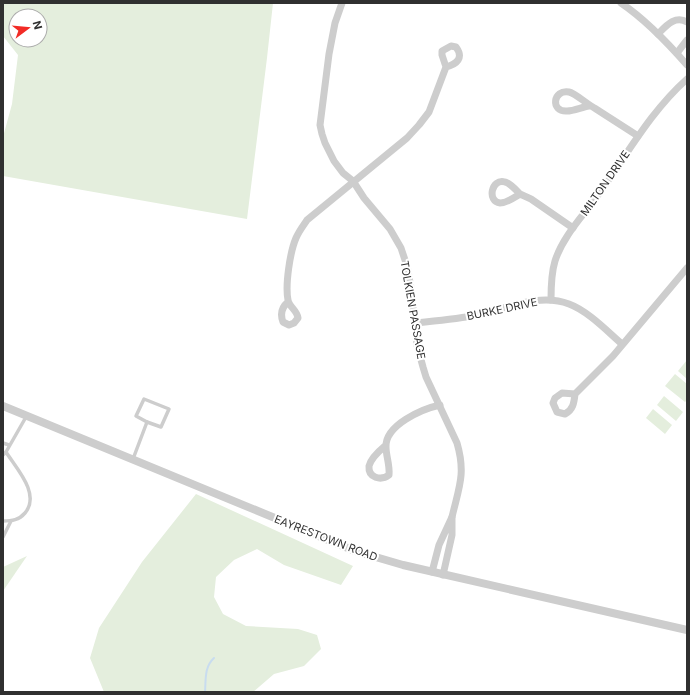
<svg xmlns="http://www.w3.org/2000/svg" width="690" height="695" font-family="Inter,sans-serif">
	<style>
		.green { fill: #e4eedd; fill-rule: evenodd }
		.lines { fill: none; stroke-linecap: round; stroke-linejoin: round }
		.stream { stroke: #c8dcef; stroke-width: 2 }
		.service { stroke: #cdcdcd; stroke-width: 3.5 }
		.minor { stroke: #cdcdcd; stroke-width: 7 }
		.tertiary { stroke: #cdcdcd; stroke-width: 8 }
		.labels { text-anchor: middle; stroke-width: 4; stroke-linejoin: round; paint-order: stroke }
		.street-label { font-size: 11px; fill: #303030; stroke: #fff }
	</style>
	<rect width="100%" height="100%" fill="#fff"/>
	<!-- green -->
	<g class="green">
		<path d="M4,3H273L267,58L247,219L3,176V137L12,104L18,55L3,36V4ZM16,16H40V40H16Z"/>
		<path d="M687,360V379L678,371Z"/>
		<path d="M675,374L687,384V400L685,402L665,386Z"/>
		<path d="M664,396L683,412L676,421L657,405Z"/>
		<path d="M653,409L672,425L665,434L646,418Z"/>
		<path d="M196,494L353,566L341,585L284,565L257,549L234,560L216,577L214,597L223,614L246,626L298,629L317,635L321,649L304,666L274,674L253,692H104L90,658L99,628L142,562Z"/>
		<path d="M27,556L3,591V567Z"/>
	</g>
	<g class="lines">
		<!-- stream -->
		<path class="stream" d="M205,692C206,680 204,667 214,658"/>
		<!-- service -->
		<g class="service">
			<path d="M144,399L169,409L161,427L147,422L136,416Z"/>
			<path d="M3,443L9,445"/>
			<path d="M3,455L6,452L26,417"/>
			<path d="M133,459L147,422"/>
			<path d="M3,521C12,521 19,520 25,513C41,494 16,468 6,452"/>
			<path d="M3,537L11,521"/>
		</g>
		<!-- minor -->
		<g class="minor">
			<path d="M342,3L335,23L329,54L320,125L322,134L325,143L334,161L343,173L353,181L364,198L390,229L401,248L407,266L411,288L417,345L423,367L426,377L457,443C466,474 459,487 452,517"/>
			<path d="M621,3C646,20 667,42 687,65"/>
			<path d="M658,34C666,26 675,15 687,22"/>
			<path d="M677,53L687,40"/>
			<path d="M589,106C582,107 574,111 567,111C550,112 553,89 569,92C575,93 588,105 596,109L638,136"/>
			<path d="M520,194C516,190 510,183 505,182C491,178 487,202 500,203C507,203 515,197 520,194L531,199L573,228"/>
			<path d="M551,300C551,287 551,274 555,261C563,236 583,216 598,195C627,155 650,112 687,79"/>
			<path d="M288,302C282,307 280,314 283,322L289,325L294,323L298,318C297,310 289,307 288,300C285,285 290,252 296,238C299,231 303,226 307,220L407,138L419,125L429,112L446,67C457,64 464,58 456,47L451,46L442,51V55L446,67"/>
			<path d="M416,323C435,321 454,319 473,316C504,310 538,292 569,304C588,311 607,331 622,344"/>
			<path d="M575,394C574,403 573,410 565,414L557,412L553,403L555,398L562,393L575,394L613,356L687,268"/>
			<path d="M385,446C379,451 371,458 369,466C368,478 381,481 389,475C390,465 386,456 386,447C385,425 422,409 440,405"/>
			<path d="M432,572L439,545L452,517V535L443,575"/>
		</g>
		<!-- tertiary -->
		<path class="tertiary" d="M3,406L355,551L403,565L687,630"/>
	</g>
	<g class="labels">
		<!-- street labels -->
		<g class="street-label">
			<text transform="translate(605 183) rotate(-55)" y="4">MILTON DRIVE</text>
			<text transform="translate(502 309) rotate(-12)" y="4">BURKE DRIVE</text>
			<text transform="translate(413 310) rotate(80)" y="4">TOLKIEN PASSAGE</text>
			<text transform="translate(326 538) rotate(21)" y="4">EAYRESTOWN ROAD</text>
		</g>
	</g>
	<!-- border -->
	<rect width="690" height="695" fill="none" stroke="#303030" stroke-width="8"/>
	<!-- north arrow -->
	<g transform="translate(28 28) rotate(74)"><circle r="19" fill="#ffffff" stroke="#acacac"/>
	<path d="M0-3L7 15L0 10L-7 15Z" fill="#f22b26"/>
	<text y="-6" font-size="11" font-weight="bold" text-anchor="middle" fill="#303030">N</text>
	</g>
</svg>
